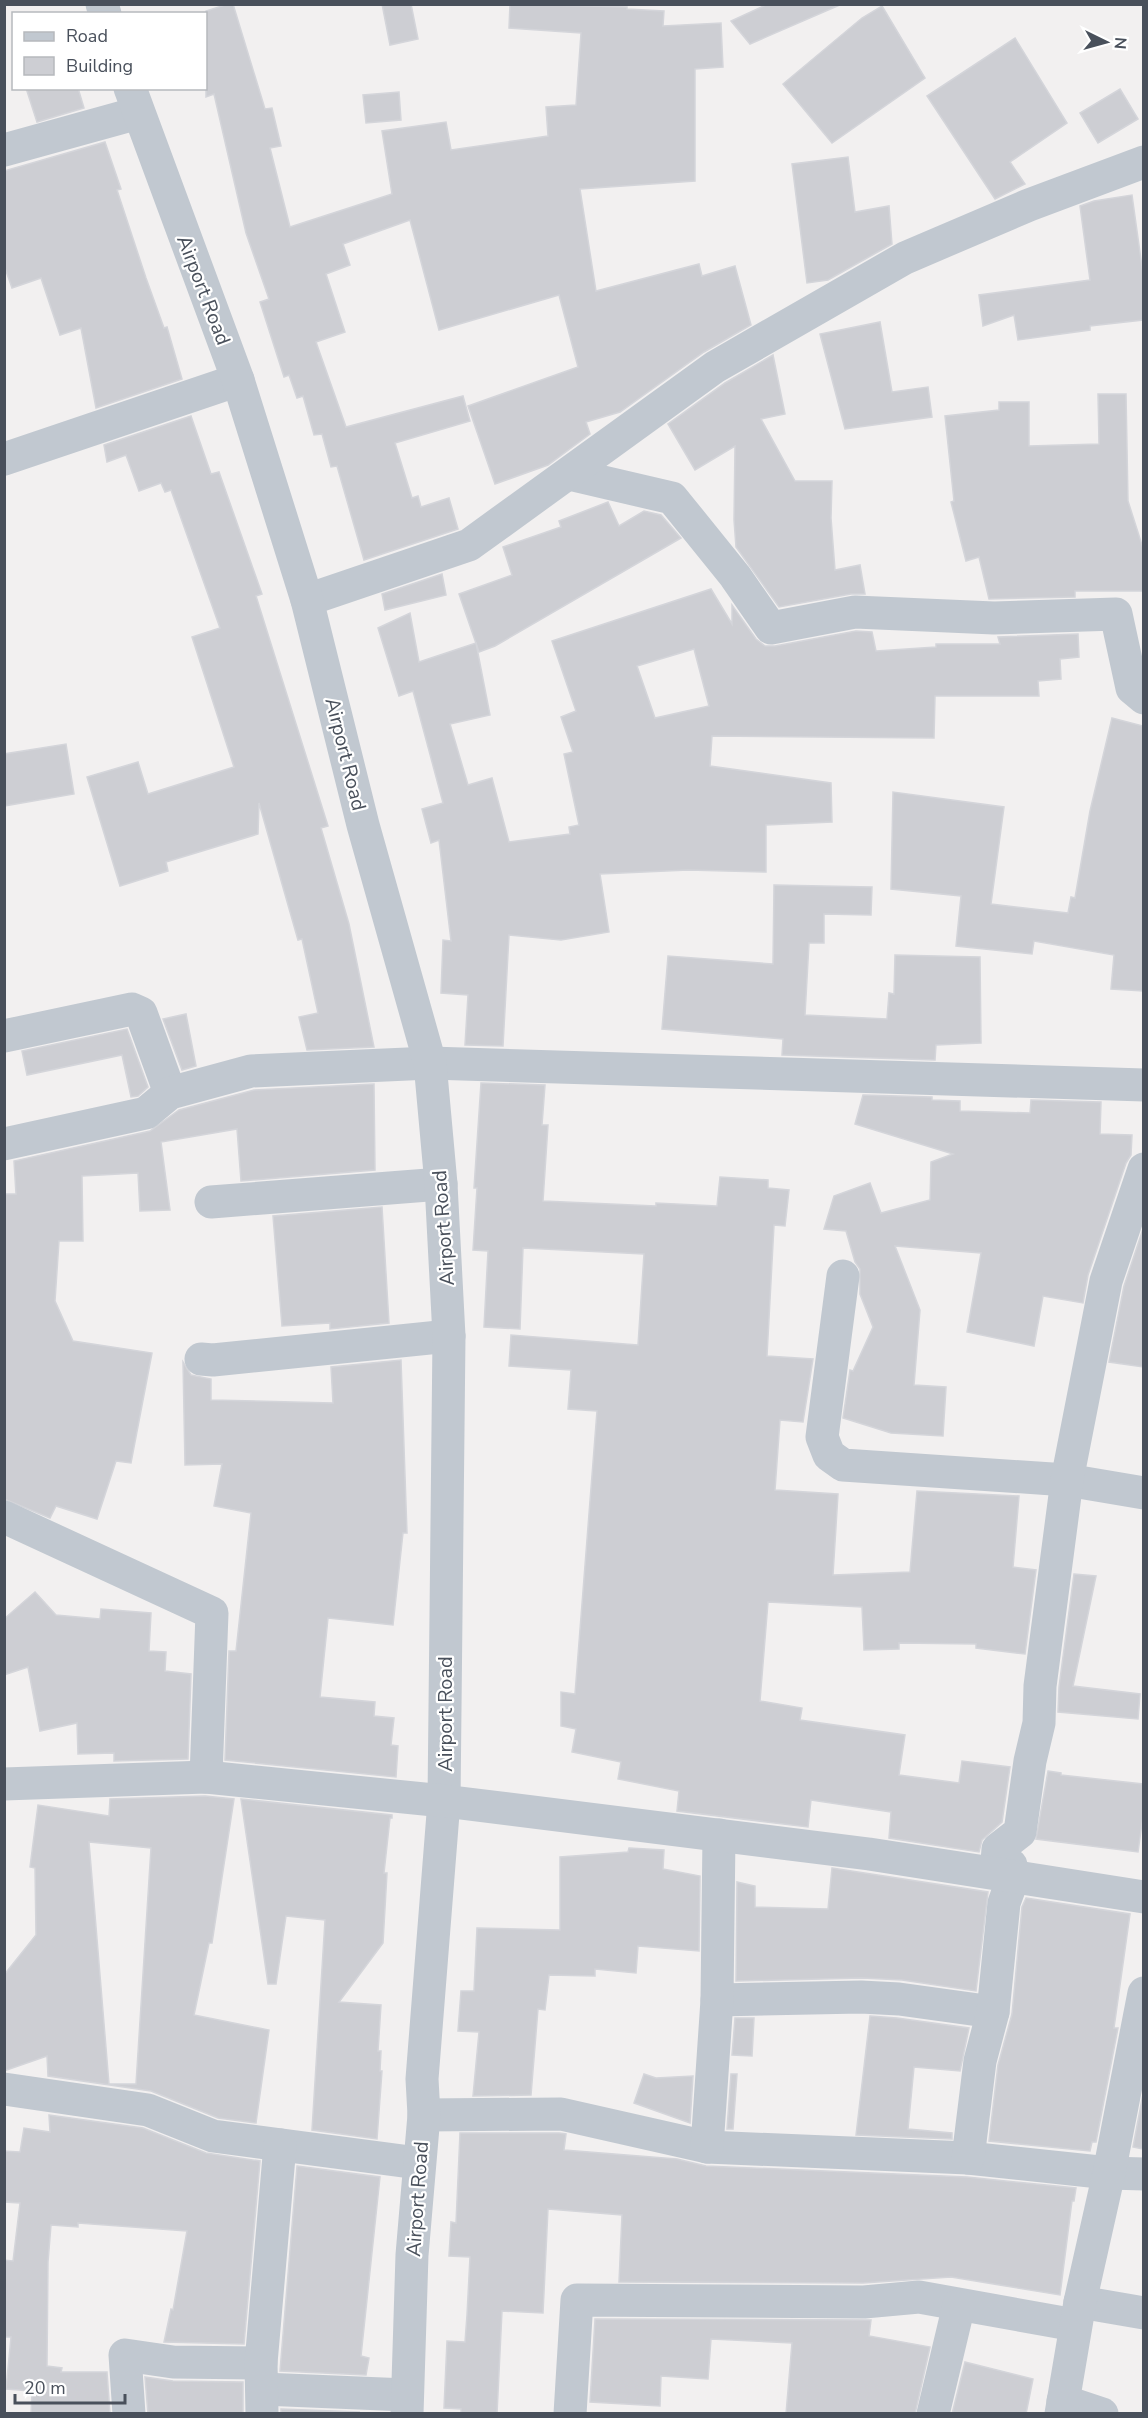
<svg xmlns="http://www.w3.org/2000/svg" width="1148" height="2418" font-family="'Nunito Sans',sans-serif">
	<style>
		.building { fill: #cdced3; stroke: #d4d5da; stroke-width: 1.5; fill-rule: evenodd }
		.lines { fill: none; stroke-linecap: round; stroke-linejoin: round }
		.minor { stroke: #c1c8d0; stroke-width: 33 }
		.tertiary { stroke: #c1c8d0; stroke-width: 33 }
		.labels { text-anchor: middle; stroke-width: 4.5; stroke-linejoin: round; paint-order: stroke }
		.street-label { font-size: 20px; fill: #49505b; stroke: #fff }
	</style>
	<rect width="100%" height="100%" fill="#f2f0f0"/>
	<!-- building -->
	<g class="building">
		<path d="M228,4H233L265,109L272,108L281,146L270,148L290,227L392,194L382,131L446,122L451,150L548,136L546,107L576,105L581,33L509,28L510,4L627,7V9L664,11L663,26L721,23L723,67L695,69V181L580,189L596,291L699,264L702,276L735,266L751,325L704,352L620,412L586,422L590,434L548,465L495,484L468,406L578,367L559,295L439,330L410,220L343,244L350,265L326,274L345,332L316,342L346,427L463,396L470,421L395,443L412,498L418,496L421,507L449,498L458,529L364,560L337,466L331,467L322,434L314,435L303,396L297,398L289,375L284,377L260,302L269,299L246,233L214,94L206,97V11Z"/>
		<path d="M382,4H411L418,39L390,45Z"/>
		<path d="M768,4H842L750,44L731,21Z"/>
		<path d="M882,6L925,78L832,143L783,84L862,18Z"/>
		<path d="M1015,38L1067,123L1010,162L1025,184L995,199L927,96Z"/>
		<path d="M26,88H78L84,108L37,122Z"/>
		<path d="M1120,89L1138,119L1098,143L1080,113Z"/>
		<path d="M399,92L401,120L366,123L363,95Z"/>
		<path d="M105,142L121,189L117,190L146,278L164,328L167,327L182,379L96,408L81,328L60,335L41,278L12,288L4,265V171Z"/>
		<path d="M848,157L855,212L889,206L892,244L828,280L807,283L792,164Z"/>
		<path d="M1132,195L1143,274V320L1090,326V330L1018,340L1014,315L983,326L979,295L1090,280L1080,206L1094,201Z"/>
		<path d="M880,322L892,392L928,387L932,417L845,429L820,334Z"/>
		<path d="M773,355L785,414L761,419L795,481H832L831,518L835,570L860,565L865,594H851L779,607L736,547L734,520L735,446L695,470L668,424L725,383Z"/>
		<path d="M1098,394H1126L1128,501L1143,548V591H1075V597L989,599L979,557L966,561L951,502L954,501L945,416L999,410V402H1029V446L1099,444Z"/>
		<path d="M191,416L211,474L219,472L262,594L256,596L328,826L321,828L349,924L374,1047L307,1050L299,1017L318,1013L302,939L298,940L259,803L258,834L166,862L168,871L120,886L87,777L138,762L148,794L234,767L192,637L220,628L171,490L165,492L161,483L139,491L126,455L107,462L104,445Z"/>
		<path d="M608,502L619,526L644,511L661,515L681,538L495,646L479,652L459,594L512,575L503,547L561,527L559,521Z"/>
		<path d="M442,574L446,595L385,610L382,594Z"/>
		<path d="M711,589L732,624V605L756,639L765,646H775L856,631L872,632L876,651L936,647V644H1000L998,637L1078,634L1079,657L1060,659L1061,679L1038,681L1039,696H935L934,738L712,736L710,766L831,783L832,822L766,825V872L688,870L600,874L609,932L561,940L509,935L503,1046L465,1045L468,995L441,993L443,940L451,941L439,840L431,843L422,809L443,803L413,691L399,696L378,628L410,613L419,662L476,643L490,715L450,724L468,785L492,778L509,842L570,834L569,827L579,825L564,754L573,752L561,717L576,711L552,641ZM694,649L709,706L655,718L637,666Z"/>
		<path d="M1112,718L1143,726V991L1111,989L1114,955L1034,941L1032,954L956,946L961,896L891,889L893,792L1004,807L991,904L1068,913L1071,897L1075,898L1090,811Z"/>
		<path d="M66,744L74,794L4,806V754Z"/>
		<path d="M774,885L872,887L871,915L824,914V943H809L805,1015L887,1019L889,993L894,994L895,955L980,957L981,1043L936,1045L935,1060L782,1055L783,1039L662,1029L668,956L773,964Z"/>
		<path d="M186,1014L196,1066L182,1070L163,1019Z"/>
		<path d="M127,1029L148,1087L138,1096L131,1097L122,1055L27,1075L22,1051Z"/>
		<path d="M481,1083L545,1085L542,1125H548L543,1201L656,1206V1203L717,1206L720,1177L768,1180V1188L789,1190L785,1226L774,1225L767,1356L813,1359L803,1422L780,1420L775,1490L838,1494L833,1575L910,1572L917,1491L1019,1496L1013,1567L1036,1570L1025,1654L976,1648V1644L899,1643V1649L864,1650L862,1607L768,1602L760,1701L802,1708L800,1720L905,1735L899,1775L959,1783L962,1761L1010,1767L1002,1822L982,1840L979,1852L889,1838L891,1812L811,1800L808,1827L677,1811L679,1791L618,1779L621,1762L572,1752L576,1729L561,1726V1692L575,1694L597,1411L568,1409L571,1370L509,1366L511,1335L638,1345L644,1254L523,1248L520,1329L484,1327L488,1251L473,1250L477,1188H474Z"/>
		<path d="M374,1084L375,1170L241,1181L237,1129L161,1142L170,1210L140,1211L138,1173L82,1176L83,1241H59L55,1301L73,1341L152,1353L131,1463L116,1461L97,1519L56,1506L50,1518L4,1499V1194H16L14,1161L150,1131L179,1110L254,1090Z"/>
		<path d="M863,1095L932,1097V1100L960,1101V1111L1030,1113L1031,1100L1101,1102L1100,1134L1132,1135L1131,1155L1126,1163L1088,1275L1083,1303L1043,1296L1034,1346L967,1332L981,1253L895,1246L920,1310L914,1385L946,1387L943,1436L891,1433L843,1418L850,1370L853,1371L873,1327L860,1294V1269L855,1262L846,1231L824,1229L834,1196L870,1183L881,1213L930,1200L931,1162L953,1154L855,1124Z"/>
		<path d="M382,1207L389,1323L330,1329V1323L282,1326L273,1216Z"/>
		<path d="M1143,1229V1367L1109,1362L1124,1286Z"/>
		<path d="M401,1360L407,1533H403L393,1625L328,1618L320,1697L375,1702L374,1716L394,1718L391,1745L398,1746L396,1777L225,1760L229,1651H236L251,1513L214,1506L222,1464L185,1465L183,1362L191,1375L211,1379V1400L333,1403L331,1367Z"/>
		<path d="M1074,1574L1096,1576L1073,1686L1140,1694L1138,1719L1058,1712L1059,1687Z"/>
		<path d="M35,1592L56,1615L100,1619L101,1609L151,1613L149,1651L166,1652L165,1671L191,1674L188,1759L114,1761V1753L78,1754L77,1723L40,1731L28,1667L4,1675V1619Z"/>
		<path d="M1048,1771L1061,1773V1775L1143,1784V1816L1138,1852L1036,1839Z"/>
		<path d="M205,1796L234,1799L212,1943H209L194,2015L269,2030L256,2123L218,2118L151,2091L48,2076L47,2056L4,2071V1975L36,1935L35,1868L30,1867L38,1805L109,1816L110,1799ZM89,1842L151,1848L136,2084H109Z"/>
		<path d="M241,1799L392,1815V1818H390L384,1873H387L383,1943L339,2002L381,2005L378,2051H381L380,2071H382L377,2139L312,2130L325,1920L286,1916L276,1984H268Z"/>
		<path d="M629,1848L664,1850L663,1869L700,1876L699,1951L638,1946L636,1973L595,1969V1976L549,1975L545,2010L538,2009L531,2095L473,2096L479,2032L458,2031L461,1991H474L477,1928L560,1930V1857L628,1852Z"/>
		<path d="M832,1868L988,1892L976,1991L902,1980L862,1978L736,1981L737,1882L755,1886V1907L828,1909Z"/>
		<path d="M1026,1898L1130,1914L1114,2028H1118L1096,2142H1092L1090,2151L989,2141L998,2065L1012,2014L1022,1907Z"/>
		<path d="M870,2016L897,2018L969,2028L960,2071L914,2067L908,2129L952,2133V2139L856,2135Z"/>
		<path d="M735,2018H754L752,2056L732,2055Z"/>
		<path d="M644,2074L656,2078L693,2076L690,2123L634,2103Z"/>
		<path d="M731,2074H737L733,2129H727Z"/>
		<path d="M1143,2094V2149L1133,2147Z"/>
		<path d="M49,2115L143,2128L206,2153L260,2161L244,2344L164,2342L171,2309L173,2310L187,2231L78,2223V2227L51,2225L48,2262L47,2366L62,2368L61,2372H107L110,2414H31L32,2391L6,2389L11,2337H4V2260L13,2261L20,2203L4,2202V2151L20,2152L24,2128L50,2132Z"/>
		<path d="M460,2133H559L566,2134L564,2150L677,2159L706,2166L967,2177L1076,2188L1074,2201H1072L1060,2295L951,2277L863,2283L619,2282L622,2215L548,2209L543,2313L502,2311L497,2414H461V2409L444,2408L447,2341L465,2342L467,2315L470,2257L449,2256L451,2222L456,2223Z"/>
		<path d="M297,2166L380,2177L361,2356L369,2358L366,2375L280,2371Z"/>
		<path d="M595,2319L871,2320L869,2336L930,2347L915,2414H786L792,2343L711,2339L708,2379L661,2376L660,2406L590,2402Z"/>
		<path d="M965,2362L1033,2379L1026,2414H952Z"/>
		<path d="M145,2377L173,2381L243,2382V2414H148Z"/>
		<path d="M281,2409L360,2412L281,2414Z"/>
	</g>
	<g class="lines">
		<!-- minor -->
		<g class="minor">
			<path d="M4,150L138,113"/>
			<path d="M4,459L238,380"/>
			<path d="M569,474L672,498L735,576L771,628L855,612L994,618L1116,614L1132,688L1144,698"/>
			<path d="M307,600L469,545L715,367L905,258L1029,205L1144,162"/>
			<path d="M4,1036L132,1009L141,1013L170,1093"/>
			<path d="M4,1144L146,1113L170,1093L251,1071L430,1063L1144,1085"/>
			<path d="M211,1202L441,1184"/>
			<path d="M843,1276L822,1437L829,1455L843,1465L1067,1480L1144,1493"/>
			<path d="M201,1359L213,1360L449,1336"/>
			<path d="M4,1517L212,1613L206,1777"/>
			<path d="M717,2000L861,1997L899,1999L993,2012"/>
			<path d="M4,2089L148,2110L213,2136L418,2163"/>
			<path d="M424,2115L561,2114L707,2147L968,2158L1109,2173L1144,2174"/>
			<path d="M707,2147L717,2000L719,1835"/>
			<path d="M968,2158L980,2061L993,2012L1004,1903L1013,1878L1011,1865L997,1862L998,1849L1020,1832L1030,1761L1039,1723L1040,1686L1067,1480L1106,1281L1144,1169"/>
			<path d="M1080,2302L1144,2313"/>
			<path d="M262,2389L407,2395"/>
			<path d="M1063,2401L1102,2414"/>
			<path d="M129,2414L125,2355L173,2362L261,2363"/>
			<path d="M262,2414L261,2363L280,2145"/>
			<path d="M570,2414L577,2300L864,2302L919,2297L1075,2325"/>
			<path d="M933,2414L959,2305"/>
			<path d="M1061,2414L1080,2302L1109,2173L1144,1993"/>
		</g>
		<!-- tertiary -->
		<g class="tertiary">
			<path d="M102,4L105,14"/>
			<path d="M130,88L238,380L307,600L363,825L430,1063L441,1184L449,1336L444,1801L422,2079L424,2115L412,2255L407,2414"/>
			<path d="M4,1784L206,1777L444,1801L869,1854L1144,1897"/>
		</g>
	</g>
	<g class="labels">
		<!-- street labels -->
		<g class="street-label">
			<text transform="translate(204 290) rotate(69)" y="7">Airport Road</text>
			<text transform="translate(346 754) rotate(76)" y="7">Airport Road</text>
			<text transform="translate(443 1228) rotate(-94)" y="7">Airport Road</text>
			<text transform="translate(445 1714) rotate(-90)" y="7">Airport Road</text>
			<text transform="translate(417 2199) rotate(-86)" y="7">Airport Road</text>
		</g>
	</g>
	<!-- border -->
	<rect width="1148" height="2418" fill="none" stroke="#49505b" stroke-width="12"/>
	<!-- legend -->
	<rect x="12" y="12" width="195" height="78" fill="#ffffff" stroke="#b6b9bd" stroke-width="1.5"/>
	<rect x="24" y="32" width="30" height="9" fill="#c1c8d0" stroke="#b6b9bd" stroke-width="1.5"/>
	<text x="66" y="42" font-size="18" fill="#49505b">Road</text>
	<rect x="24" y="57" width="30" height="18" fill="#cdced3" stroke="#b6b9bd" stroke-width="1.5"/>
	<text x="66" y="72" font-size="18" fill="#49505b">Building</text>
	<!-- north arrow -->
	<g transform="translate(1106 42) rotate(95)" stroke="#ffffff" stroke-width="4.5" paint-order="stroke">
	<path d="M0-4.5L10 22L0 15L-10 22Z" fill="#49505b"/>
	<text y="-9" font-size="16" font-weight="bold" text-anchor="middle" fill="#49505b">N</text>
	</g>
	<!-- scale -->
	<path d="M15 2394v9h110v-9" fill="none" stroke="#49505b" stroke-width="3"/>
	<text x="24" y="2394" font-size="18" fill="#49505b" stroke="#ffffff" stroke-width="4.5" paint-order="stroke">20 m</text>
</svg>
